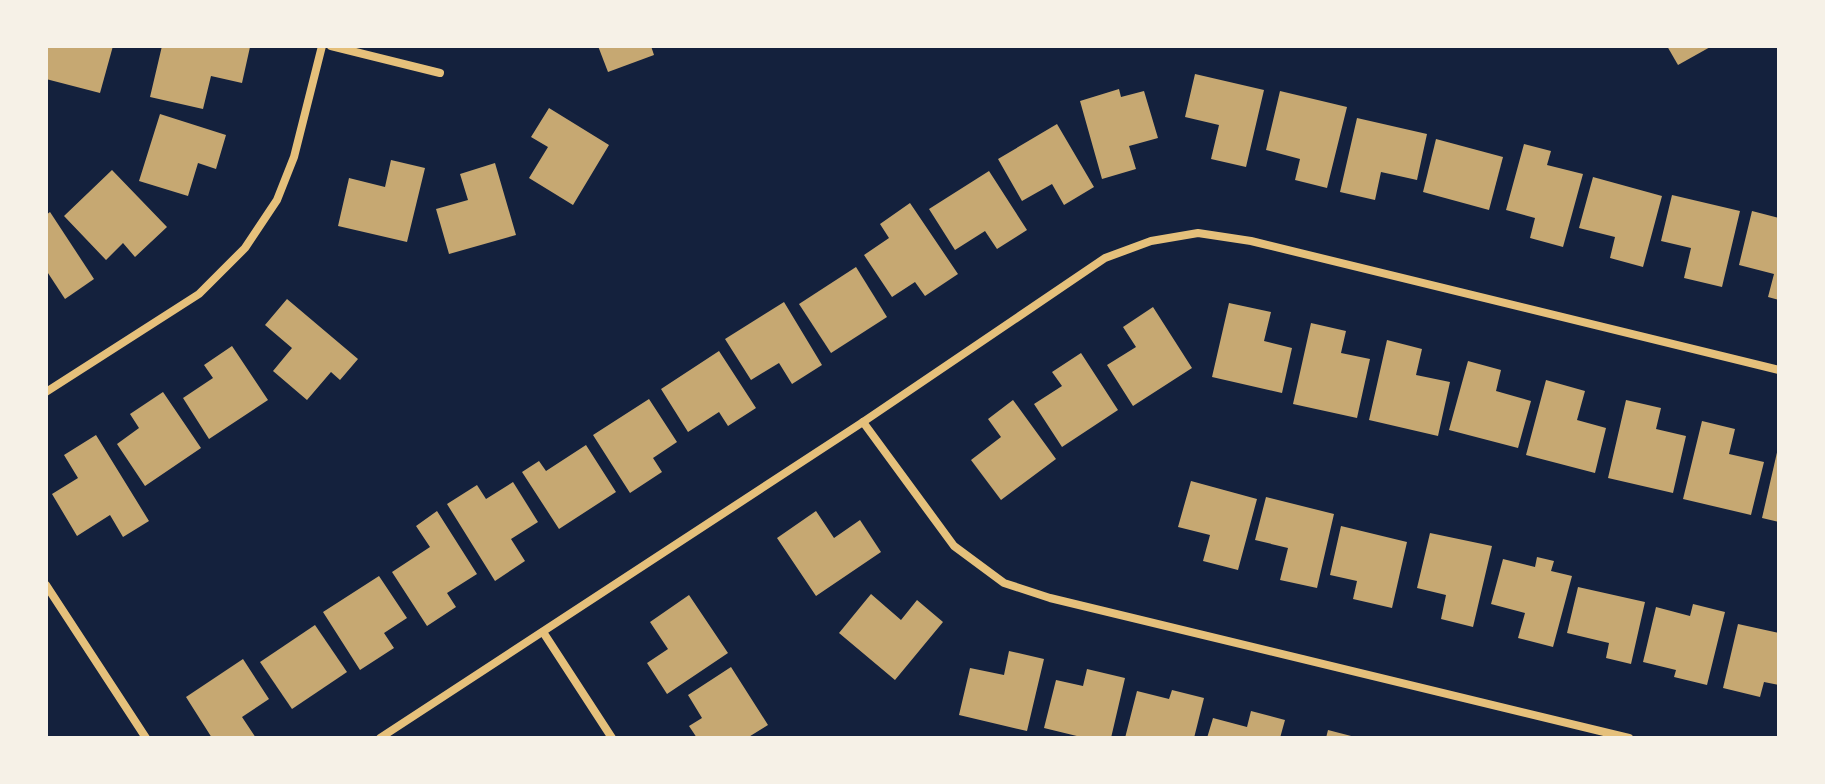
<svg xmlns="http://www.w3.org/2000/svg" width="1825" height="784" font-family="'Asap Condensed',sans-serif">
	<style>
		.building { fill: #c6a872 }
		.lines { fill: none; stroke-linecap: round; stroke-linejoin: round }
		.minor { stroke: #e5c07b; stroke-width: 8 }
	</style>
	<rect width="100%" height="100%" fill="#14213d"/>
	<!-- building -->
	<g class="building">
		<path d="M46,46H113L100,93L46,79Z"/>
		<path d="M162,46H246L250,47L242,83L211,76L203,109L150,97Z"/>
		<path d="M598,46H651L654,55L608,72Z"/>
		<path d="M1667,46H1712L1678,65Z"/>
		<path d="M1195,74L1264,90L1246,167L1211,159L1219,125L1185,117Z"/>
		<path d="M1119,89L1121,97L1144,91L1158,138L1129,146L1136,169L1102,179L1080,101Z"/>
		<path d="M1280,91L1347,107L1327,188L1295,180L1300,159L1266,150Z"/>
		<path d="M549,108L609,145L573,205L529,178L548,147L531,137Z"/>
		<path d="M160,114L226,135L216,169L198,163L188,196L139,181Z"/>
		<path d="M1357,118L1427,134L1417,180L1381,172L1375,200L1340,192Z"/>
		<path d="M1057,124L1094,187L1064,205L1052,184L1022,201L998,159Z"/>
		<path d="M1436,139L1503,157L1489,210L1423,192Z"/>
		<path d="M1524,144L1551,151L1547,165L1583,174L1563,247L1530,238L1535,218L1506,210Z"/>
		<path d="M391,160L425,168L407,242L338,226L349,178L385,187Z"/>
		<path d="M495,163L516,235L449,254L436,209L468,200L460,174Z"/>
		<path d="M112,170L167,227L135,257L123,243L106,260L64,216Z"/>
		<path d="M989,171L1027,230L997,249L985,231L955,250L929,209Z"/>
		<path d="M1593,177L1662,196L1643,267L1610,258L1615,237L1579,228Z"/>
		<path d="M1672,195L1740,211L1722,287L1684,278L1691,248L1661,241Z"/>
		<path d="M910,203L958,274L925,296L915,282L892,297L864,255L889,238L880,224Z"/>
		<path d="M1752,211L1779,218V300L1768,297L1774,274L1739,265Z"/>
		<path d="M50,212L94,279L65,299L46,270V215Z"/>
		<path d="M856,267L887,317L831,353L799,304Z"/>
		<path d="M287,299L358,359L340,380L331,372L307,400L273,371L292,348L265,325Z"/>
		<path d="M784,302L822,365L792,384L779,363L751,380L725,339Z"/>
		<path d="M1229,303L1271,312L1264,341L1292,348L1282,393L1212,377Z"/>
		<path d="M1153,307L1192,368L1133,406L1107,365L1136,347L1123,327Z"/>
		<path d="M1311,323L1346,331L1341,353L1370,359L1357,418L1293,404Z"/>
		<path d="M1387,340L1422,349L1416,375L1450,382L1438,436L1369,420Z"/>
		<path d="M232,346L268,400L209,439L183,398L213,378L204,365Z"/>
		<path d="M719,351L756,408L728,426L719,412L688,432L661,389Z"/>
		<path d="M1081,353L1118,410L1062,447L1034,404L1062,386L1052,372Z"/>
		<path d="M1468,361L1501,370L1496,391L1531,401L1518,448L1449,430Z"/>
		<path d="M1546,380L1585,391L1577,420L1606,428L1595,473L1526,455Z"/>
		<path d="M163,392L201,448L145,486L117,444L139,428L130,414Z"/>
		<path d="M649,399L677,442L653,458L662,472L630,493L593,435Z"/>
		<path d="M1013,400L1056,459L1001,500L971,460L1001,437L988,419Z"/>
		<path d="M1626,400L1661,408L1656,429L1686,436L1673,493L1608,478Z"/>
		<path d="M1702,421L1735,429L1729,454L1764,462L1751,515L1683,499Z"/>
		<path d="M96,435L149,521L123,537L110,515L77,536L52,494L78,478L64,455Z"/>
		<path d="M586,445L616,492L559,529L522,472L539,461L546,471Z"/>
		<path d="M1778,448H1779V522L1762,518Z"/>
		<path d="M1191,481L1257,499L1238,570L1203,561L1210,535L1178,527Z"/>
		<path d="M513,482L538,522L511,539L525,561L495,581L447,504L477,485L486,499Z"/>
		<path d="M1266,497L1334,514L1317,588L1280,580L1288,548L1255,540Z"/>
		<path d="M437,511L477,574L447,593L456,607L427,626L392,572L430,547L416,526Z"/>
		<path d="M816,511L834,538L860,520L881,552L816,596L777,538Z"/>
		<path d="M1341,526L1407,542L1392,608L1353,599L1357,581L1330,575Z"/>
		<path d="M1430,533L1492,546L1473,627L1441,619L1446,595L1417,588Z"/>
		<path d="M1537,557L1554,561L1551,571L1572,576L1553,647L1518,638L1525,613L1491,604L1503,559L1535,567Z"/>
		<path d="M379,576L407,618L384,633L394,648L360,670L323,612Z"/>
		<path d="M1578,587L1645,602L1631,664L1606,658L1609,643L1567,633Z"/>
		<path d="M871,594L901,620L917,600L943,622L895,680L839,633Z"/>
		<path d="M689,595L728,653L667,694L647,663L668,649L650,622Z"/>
		<path d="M1693,604L1725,612L1707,685L1674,677L1676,670L1643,662L1656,607L1690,616Z"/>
		<path d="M1738,624L1779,633V685L1764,682L1760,697L1723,688Z"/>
		<path d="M315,625L347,672L292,709L260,662Z"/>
		<path d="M1009,651L1044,659L1027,731L959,715L970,668L1004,675Z"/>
		<path d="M243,659L269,699L242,717L256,738H212L186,697Z"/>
		<path d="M731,667L768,725L747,738H697L689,726L702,718L688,695Z"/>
		<path d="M1087,669L1125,678L1111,738H1085L1044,728L1056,680L1083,686Z"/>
		<path d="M1172,690L1204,698L1194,738H1125L1137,691L1169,699Z"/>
		<path d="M1251,711L1285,720L1280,738H1207L1213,718L1247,727Z"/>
		<path d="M1328,730L1355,737V738H1326Z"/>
	</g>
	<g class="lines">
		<!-- minor -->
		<g class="minor">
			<path d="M331,46L440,73"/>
			<path d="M46,392L199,294L245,248L277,200L294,157L322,46"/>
			<path d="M863,422L954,546L1004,583L1050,598L1629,738"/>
			<path d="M46,585L146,738"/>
			<path d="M543,632L612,738"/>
			<path d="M380,738L863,422L1105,258L1151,241L1198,233L1251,241L1779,370"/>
		</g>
	</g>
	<!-- border -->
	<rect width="1825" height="784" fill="none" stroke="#f6f1e7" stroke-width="96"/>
</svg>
